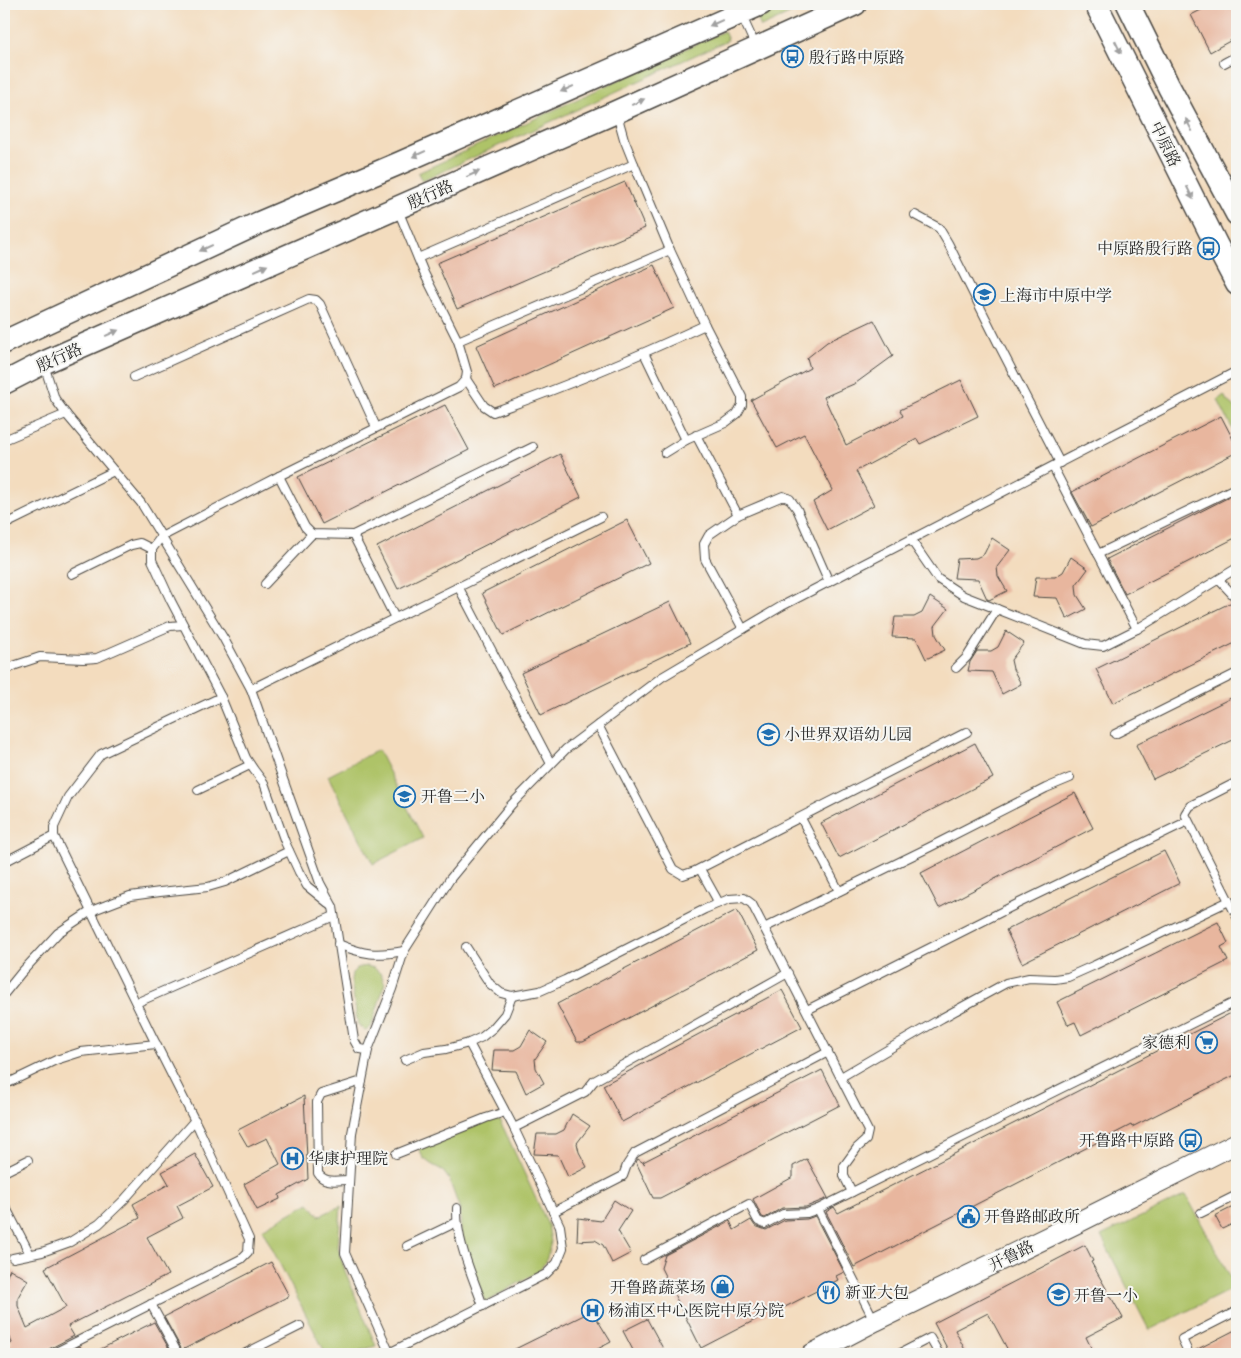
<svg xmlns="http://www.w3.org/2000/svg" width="1241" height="1358" font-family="Cardo,'Noto Serif SC',serif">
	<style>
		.green { fill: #aec368; stroke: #6c774a }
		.building { fill: #e8b69e }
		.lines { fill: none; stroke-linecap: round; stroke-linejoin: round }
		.service-casing { stroke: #494641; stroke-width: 10 }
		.tertiary-casing { stroke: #494641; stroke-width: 22 }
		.secondary-casing { stroke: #494641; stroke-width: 25 }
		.service { stroke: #fff; stroke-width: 8 }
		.tertiary { stroke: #fff; stroke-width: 20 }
		.secondary { stroke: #fff; stroke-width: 22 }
		.oneway { fill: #a0a0a0 }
		.labels { text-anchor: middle; stroke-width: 4; stroke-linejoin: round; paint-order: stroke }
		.poi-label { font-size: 16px; fill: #2b2b2b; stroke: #f6f6f2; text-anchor: start }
		.street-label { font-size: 16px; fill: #2b2b2b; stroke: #f6f6f2 }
	</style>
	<rect width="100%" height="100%" fill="#f6f6f2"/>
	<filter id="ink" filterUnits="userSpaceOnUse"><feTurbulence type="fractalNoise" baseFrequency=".02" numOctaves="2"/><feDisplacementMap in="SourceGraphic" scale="10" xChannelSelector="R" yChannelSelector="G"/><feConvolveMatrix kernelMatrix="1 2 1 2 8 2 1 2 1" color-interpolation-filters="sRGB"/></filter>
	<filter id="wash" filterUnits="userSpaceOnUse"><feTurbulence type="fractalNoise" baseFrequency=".0096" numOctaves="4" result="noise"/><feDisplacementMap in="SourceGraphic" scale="20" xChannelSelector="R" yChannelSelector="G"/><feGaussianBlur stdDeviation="1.12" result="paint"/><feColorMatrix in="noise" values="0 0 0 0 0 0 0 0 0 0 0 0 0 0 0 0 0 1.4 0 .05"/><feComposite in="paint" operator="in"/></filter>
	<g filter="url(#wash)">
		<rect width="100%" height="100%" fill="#f3dcbe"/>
		<!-- green -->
		<g class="green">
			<path d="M788,4H811L761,27L757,18Z"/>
			<path d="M724,31L728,40L422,181L418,173Z"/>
			<path d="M1224,395L1227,401L1236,408L1237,407V438L1218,400Z"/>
			<path d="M378,750L423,838L373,864L328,776Z"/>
			<path d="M366,966L374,968L381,974L385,984L371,1027L366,1031L358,1025L351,981L352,973L357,968Z"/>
			<path d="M497,1117L504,1129L548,1225L551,1242L546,1261L539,1271L485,1303L461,1232L460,1210L449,1179L442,1170L431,1164L423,1158L419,1149Z"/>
			<path d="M1186,1195L1236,1287L1149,1330L1101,1236Z"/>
			<path d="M309,1203L319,1216L341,1206L338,1248L345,1271L376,1346L362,1350L357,1354H326L262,1229Z"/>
		</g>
		<g id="blocks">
			<!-- building -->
			<g class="building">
				<path d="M1213,4H1237V37L1210,52L1191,15Z"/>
				<path d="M625,182L645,228L457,309L437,263Z"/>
				<path d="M654,265L674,308L495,389L476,346Z"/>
				<path d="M874,320L893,356L856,383L824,397L846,445L903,416L900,410L961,380L978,416L920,444L917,439L856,471L874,505L827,530L813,502L833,490L804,434L777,448L751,400L810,368L807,358L827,342Z"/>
				<path d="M445,405L469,450L322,524L298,477Z"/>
				<path d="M1221,416L1237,447V452L1091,527L1072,492Z"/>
				<path d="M560,454L581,497L398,589L377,547Z"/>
				<path d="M1237,493V537L1125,594L1107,559Z"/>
				<path d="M627,520L649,563L503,635L482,593Z"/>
				<path d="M992,538L1010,550L997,567L998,576L1007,591L989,600L987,599L978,579L954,578L957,559L976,558L984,554Z"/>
				<path d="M1071,557L1088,569L1076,585L1077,595L1086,609L1067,619L1057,598L1033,597L1036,577H1055L1063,572Z"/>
				<path d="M930,597L948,609L935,626L936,635L945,650L926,659L916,638L892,637L895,617H914L922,613Z"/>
				<path d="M670,602L690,643L541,715L521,673Z"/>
				<path d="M1232,602L1237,604V642L1113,703L1096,669Z"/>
				<path d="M1006,631L1024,643L1011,660L1013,669L1021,684L1002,694L992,672L968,671L970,662L977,651H991L998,647Z"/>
				<path d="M1237,695V738L1153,779L1136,745Z"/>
				<path d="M975,743L993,778L839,858L821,823Z"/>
				<path d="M1075,793L1093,828L939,908L921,873Z"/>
				<path d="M1164,851L1180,883L1022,963L1006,930Z"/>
				<path d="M737,910L758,950L583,1042H577L557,1004Z"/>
				<path d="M1218,922L1228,943L1221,947L1228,961L1081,1035L1075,1022L1068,1025L1057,1002Z"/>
				<path d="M782,990L802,1027L622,1122L603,1085Z"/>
				<path d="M1237,1010V1074L1132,1127L1131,1125L854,1267L826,1212L834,1207L838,1213Z"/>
				<path d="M530,1030L547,1042L535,1059L536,1068L544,1083L526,1093L516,1071L492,1070L494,1050H514L521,1046Z"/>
				<path d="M822,1070L840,1105L660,1198H653L636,1162L638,1159L645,1164L643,1162Z"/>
				<path d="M304,1096L308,1179L279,1195L280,1199L257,1210L244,1184L280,1164L267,1138L248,1147L238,1130Z"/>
				<path d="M572,1114L590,1126L577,1143L579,1152L587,1167L568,1177L558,1155L534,1154L537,1134H556L564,1130Z"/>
				<path d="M195,1154L213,1187L177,1206L183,1218L147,1237L168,1275L68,1326L74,1336L49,1349L46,1354H4V1348L12,1343L10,1338H4V1273L6,1278L10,1269L28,1280L18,1297V1306L27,1328L66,1307L45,1268L140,1218L133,1204L169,1184L162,1172Z"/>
				<path d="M807,1159L828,1198L806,1207L782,1208L765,1218L762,1217L753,1199L793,1177V1166Z"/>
				<path d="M614,1200L631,1211L618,1231L631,1253L612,1263L603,1245L595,1240L577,1241L578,1218L601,1221Z"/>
				<path d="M1237,1205V1222L1222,1229L1215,1216Z"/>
				<path d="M815,1216L844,1272L836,1276L838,1280L785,1307L784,1305L701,1348L661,1268L665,1255L730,1221L734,1230L751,1220L755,1226L766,1230L785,1220L807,1219Z"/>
				<path d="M1085,1245L1093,1261L1091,1262L1123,1318L1086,1337L1094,1354H1010L988,1313L955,1330L967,1354H950L934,1323Z"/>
				<path d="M271,1262L289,1296L182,1350L164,1317Z"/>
				<path d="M592,1311L611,1342L588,1354H505Z"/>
				<path d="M647,1319L666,1354H635L623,1331Z"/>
				<path d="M154,1322L172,1354H91Z"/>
				<path d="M1237,1329V1354H1195L1194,1351Z"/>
				<path d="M80,1346L85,1354H64Z"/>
			</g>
		</g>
	</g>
	<g filter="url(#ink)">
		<use href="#blocks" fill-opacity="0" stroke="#494641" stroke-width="1"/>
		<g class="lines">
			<defs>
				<g id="service">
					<path d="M741,14L756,47"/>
					<path d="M1224,63L1237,56"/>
					<path d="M617,114L624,139L634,164"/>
					<path d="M915,215L939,228L948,243L1000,347L1060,463"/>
					<path d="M418,258L634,164L670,250L705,325L742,397V405L737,414L725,423L686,440L665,453"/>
					<path d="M458,341L670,250"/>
					<path d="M644,353L686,440"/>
					<path d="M44,365L55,399L66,414L141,503L224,639L251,689L320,883L333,907L354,1040L359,1049L368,1050"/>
					<path d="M134,377L309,299L316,300L320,304L376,427"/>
					<path d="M466,379L484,406L493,412C565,387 636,357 705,325"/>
					<path d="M696,435L738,515"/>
					<path d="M4,440L66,414"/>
					<path d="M1053,467L1137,629L1237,568"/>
					<path d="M279,476L305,527L312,534L353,535L533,447"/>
					<path d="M4,525L114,471"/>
					<path d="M353,535L395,618"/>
					<path d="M911,540L938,579L964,596L997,609L1085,644L1103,646L1137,629"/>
					<path d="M1098,554L1237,487"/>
					<path d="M72,574L131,545L140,543L152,549"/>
					<path d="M1219,580L1237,599"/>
					<path d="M265,584L312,534"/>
					<path d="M458,586L551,764"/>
					<path d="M743,629L705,559L704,544L709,535L738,515L783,496L790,499L797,509L829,582"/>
					<path d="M956,668L967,657L997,609"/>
					<path d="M4,671L16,665L40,657L83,659L97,658L170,626L183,625"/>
					<path d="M251,689L601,517"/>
					<path d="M598,725L673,869L683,875L695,871L967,732"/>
					<path d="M1115,734L1237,673"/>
					<path d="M1237,782L1190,806L1185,814L1237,917"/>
					<path d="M198,790L250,765"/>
					<path d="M801,818L839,891"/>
					<path d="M4,862L54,836"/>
					<path d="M700,869L719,903"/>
					<path d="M333,907L307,886L299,872L285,842L264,783L254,770L246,758L221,697L171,601L152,560V549L161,537L279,476L459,387L466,379L467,372L458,341L424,273L398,210"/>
					<path d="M764,928L930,847L1046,788L1070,778"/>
					<path d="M338,944C365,955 376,956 404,951"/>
					<path d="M466,947L490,984L501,993L512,996L540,991L565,980L705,909L729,899L744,898L752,904L868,1131L866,1140L857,1148L844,1166V1176L852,1192"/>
					<path d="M4,994L21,973L58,933L91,911L130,896L160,892L208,887L225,882L289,851"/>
					<path d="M136,1003L334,916"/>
					<path d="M807,1010L1017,904L1188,821"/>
					<path d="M405,1060L424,1052L446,1049L469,1043L482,1037L493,1028L505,1014L512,996"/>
					<path d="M841,1077L942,1018L1006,983L1029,978L1055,979L1068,977L1095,965L1229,901"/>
					<path d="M4,1085L56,1060L81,1052L156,1044"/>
					<path d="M514,1128L585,1092L594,1081L788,973"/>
					<path d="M396,1154L486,1118L505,1112"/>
					<path d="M4,1172L28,1160"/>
					<path d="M349,1180C338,1180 324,1184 318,1173L317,1102L321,1094L362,1081"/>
					<path d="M4,1204L30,1254"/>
					<path d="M457,1208C456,1242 472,1274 483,1306"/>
					<path d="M553,1212L623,1176L627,1165L635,1153L828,1052"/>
					<path d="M1201,1213L1237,1195"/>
					<path d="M407,1246L457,1222"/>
					<path d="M13,1258L42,1252L70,1242L99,1224L124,1200L195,1120"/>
					<path d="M644,1260L749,1204L758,1221L765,1224L783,1214L807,1213L818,1209"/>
					<path d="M151,1304L178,1354"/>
					<path d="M874,1320L818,1209L1237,1001"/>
					<path d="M389,1353L546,1274L557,1263L563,1248L560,1226L514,1128L469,1043"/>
					<path d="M52,1354L241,1259L248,1252L249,1239L199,1129L152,1036L54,836V827L68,797L101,754L221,697"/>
					<path d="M244,1354L300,1326"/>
					<path d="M390,1354L345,1253L352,1133L368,1050L392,989L404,951L450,879L511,805L566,749L662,677L782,606L1237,371"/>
					<path d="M899,1354L930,1338L939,1354"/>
					<path d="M1189,1354L1182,1339L1237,1311"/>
				</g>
				<path id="tertiary" d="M812,1354L875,1321L1081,1221L1237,1143"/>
				<g id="secondary">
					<path d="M1096,4L1216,244L1237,284"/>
					<path d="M1128,4L1169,87L1237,214"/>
					<path d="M4,342L259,223L400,163L761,4"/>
					<path d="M4,383L43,363L616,112L855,4"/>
				</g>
			</defs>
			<!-- service casing -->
			<use href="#service" class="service-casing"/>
			<!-- tertiary casing -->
			<use href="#tertiary" class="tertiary-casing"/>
			<!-- secondary casing -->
			<use href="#secondary" class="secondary-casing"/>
			<!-- service -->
			<use href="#service" class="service"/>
			<!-- tertiary -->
			<use href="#tertiary" class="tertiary"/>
			<!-- secondary -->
			<use href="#secondary" class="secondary"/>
		</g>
		<!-- one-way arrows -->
		<defs><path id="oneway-solid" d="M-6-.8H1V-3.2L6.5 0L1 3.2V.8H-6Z" transform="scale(1.25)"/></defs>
		<g class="oneway">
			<use href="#oneway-solid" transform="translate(716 23) rotate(156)"/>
			<use href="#oneway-solid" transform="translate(1118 47) rotate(64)"/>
			<use href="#oneway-solid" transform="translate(567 89) rotate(156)"/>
			<use href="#oneway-solid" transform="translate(638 102) rotate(-25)"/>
			<use href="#oneway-solid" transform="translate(1189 125) rotate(-118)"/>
			<use href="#oneway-solid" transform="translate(419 154) rotate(156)"/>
			<use href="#oneway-solid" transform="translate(473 174) rotate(-24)"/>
			<use href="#oneway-solid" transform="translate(1190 193) rotate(64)"/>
			<use href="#oneway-solid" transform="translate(206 248) rotate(155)"/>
			<use href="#oneway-solid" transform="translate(261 268) rotate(-24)"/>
			<use href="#oneway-solid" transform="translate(112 333) rotate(-24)"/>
		</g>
	</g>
	<!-- icons -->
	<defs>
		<symbol id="bus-ring" viewBox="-11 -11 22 22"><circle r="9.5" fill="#f6f6f2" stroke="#1f6fb2" stroke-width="1.5"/><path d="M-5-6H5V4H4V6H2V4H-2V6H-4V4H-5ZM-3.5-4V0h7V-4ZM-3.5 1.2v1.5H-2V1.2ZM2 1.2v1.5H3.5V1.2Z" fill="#1f6fb2"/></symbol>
		<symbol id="school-ring" viewBox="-11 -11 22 22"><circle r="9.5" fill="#f6f6f2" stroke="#1f6fb2" stroke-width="1.5"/><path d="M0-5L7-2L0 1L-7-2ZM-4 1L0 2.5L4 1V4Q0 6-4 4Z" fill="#1f6fb2"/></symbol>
		<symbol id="supermarket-ring" viewBox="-11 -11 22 22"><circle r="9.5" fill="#f6f6f2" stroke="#1f6fb2" stroke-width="1.5"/><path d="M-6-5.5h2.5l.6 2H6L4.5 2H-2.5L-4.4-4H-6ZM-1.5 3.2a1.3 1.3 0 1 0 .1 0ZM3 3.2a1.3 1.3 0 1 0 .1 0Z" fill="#1f6fb2"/></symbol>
		<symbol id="hospital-ring" viewBox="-11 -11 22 22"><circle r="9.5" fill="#f6f6f2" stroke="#1f6fb2" stroke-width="1.5"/><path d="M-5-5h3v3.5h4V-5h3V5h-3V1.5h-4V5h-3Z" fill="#1f6fb2"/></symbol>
		<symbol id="civic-ring" viewBox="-11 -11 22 22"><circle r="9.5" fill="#f6f6f2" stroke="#1f6fb2" stroke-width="1.5"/><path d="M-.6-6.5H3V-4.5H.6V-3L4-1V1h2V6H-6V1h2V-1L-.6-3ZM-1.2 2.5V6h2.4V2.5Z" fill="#1f6fb2"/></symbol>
		<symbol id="shop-ring" viewBox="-11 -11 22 22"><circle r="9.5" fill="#f6f6f2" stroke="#1f6fb2" stroke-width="1.5"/><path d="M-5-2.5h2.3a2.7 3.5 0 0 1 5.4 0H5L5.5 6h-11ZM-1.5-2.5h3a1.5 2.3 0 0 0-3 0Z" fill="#1f6fb2"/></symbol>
		<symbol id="restaurant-ring" viewBox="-11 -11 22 22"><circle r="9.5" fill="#f6f6f2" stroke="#1f6fb2" stroke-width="1.5"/><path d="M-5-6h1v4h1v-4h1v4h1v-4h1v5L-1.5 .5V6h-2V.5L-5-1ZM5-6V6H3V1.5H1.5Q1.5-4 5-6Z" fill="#1f6fb2"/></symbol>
	</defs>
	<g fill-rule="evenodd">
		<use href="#bus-ring" x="780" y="44" width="25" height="25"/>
		<use href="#bus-ring" x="1196" y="236" width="25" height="25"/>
		<use href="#school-ring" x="972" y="282" width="25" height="25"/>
		<use href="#school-ring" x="756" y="722" width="25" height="25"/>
		<use href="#school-ring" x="392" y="784" width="25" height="25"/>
		<use href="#supermarket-ring" x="1194" y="1030" width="25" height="25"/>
		<use href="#bus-ring" x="1178" y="1128" width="25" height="25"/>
		<use href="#hospital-ring" x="280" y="1146" width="25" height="25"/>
		<use href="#civic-ring" x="956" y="1204" width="25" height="25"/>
		<use href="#shop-ring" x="710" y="1274" width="25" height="25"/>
		<use href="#restaurant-ring" x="816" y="1280" width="25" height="25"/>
		<use href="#school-ring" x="1046" y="1282" width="25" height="25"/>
		<use href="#hospital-ring" x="580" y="1298" width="25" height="25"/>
	</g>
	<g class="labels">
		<!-- poi labels -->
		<g class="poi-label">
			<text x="809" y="63">殷行路中原路</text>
			<text x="1193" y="254" text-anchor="end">中原路殷行路</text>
			<text x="1000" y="301">上海市中原中学</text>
			<text x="784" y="740">小世界双语幼儿园</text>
			<text x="421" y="802">开鲁二小</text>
			<text x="1190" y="1048" text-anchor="end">家德利</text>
			<text x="1175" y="1146" text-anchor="end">开鲁路中原路</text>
			<text x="308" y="1164">华康护理院</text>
			<text x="984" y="1222">开鲁路邮政所</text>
			<text x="706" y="1293" text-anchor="end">开鲁路蔬菜场</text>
			<text x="845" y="1298">新亚大包</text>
			<text x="1074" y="1301">开鲁一小</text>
			<text x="608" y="1316">杨浦区中心医院中原分院</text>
		</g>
		<!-- street labels -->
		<g class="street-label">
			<text transform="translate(1166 144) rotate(64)" y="6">中原路</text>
			<text transform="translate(430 194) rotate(-24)" y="6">殷行路</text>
			<text transform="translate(59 357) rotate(-24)" y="6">殷行路</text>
			<text transform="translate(1011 1255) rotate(-26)" y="6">开鲁路</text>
		</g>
	</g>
	<!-- margin -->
	<rect width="1241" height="1358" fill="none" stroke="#f6f6f2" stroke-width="20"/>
</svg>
